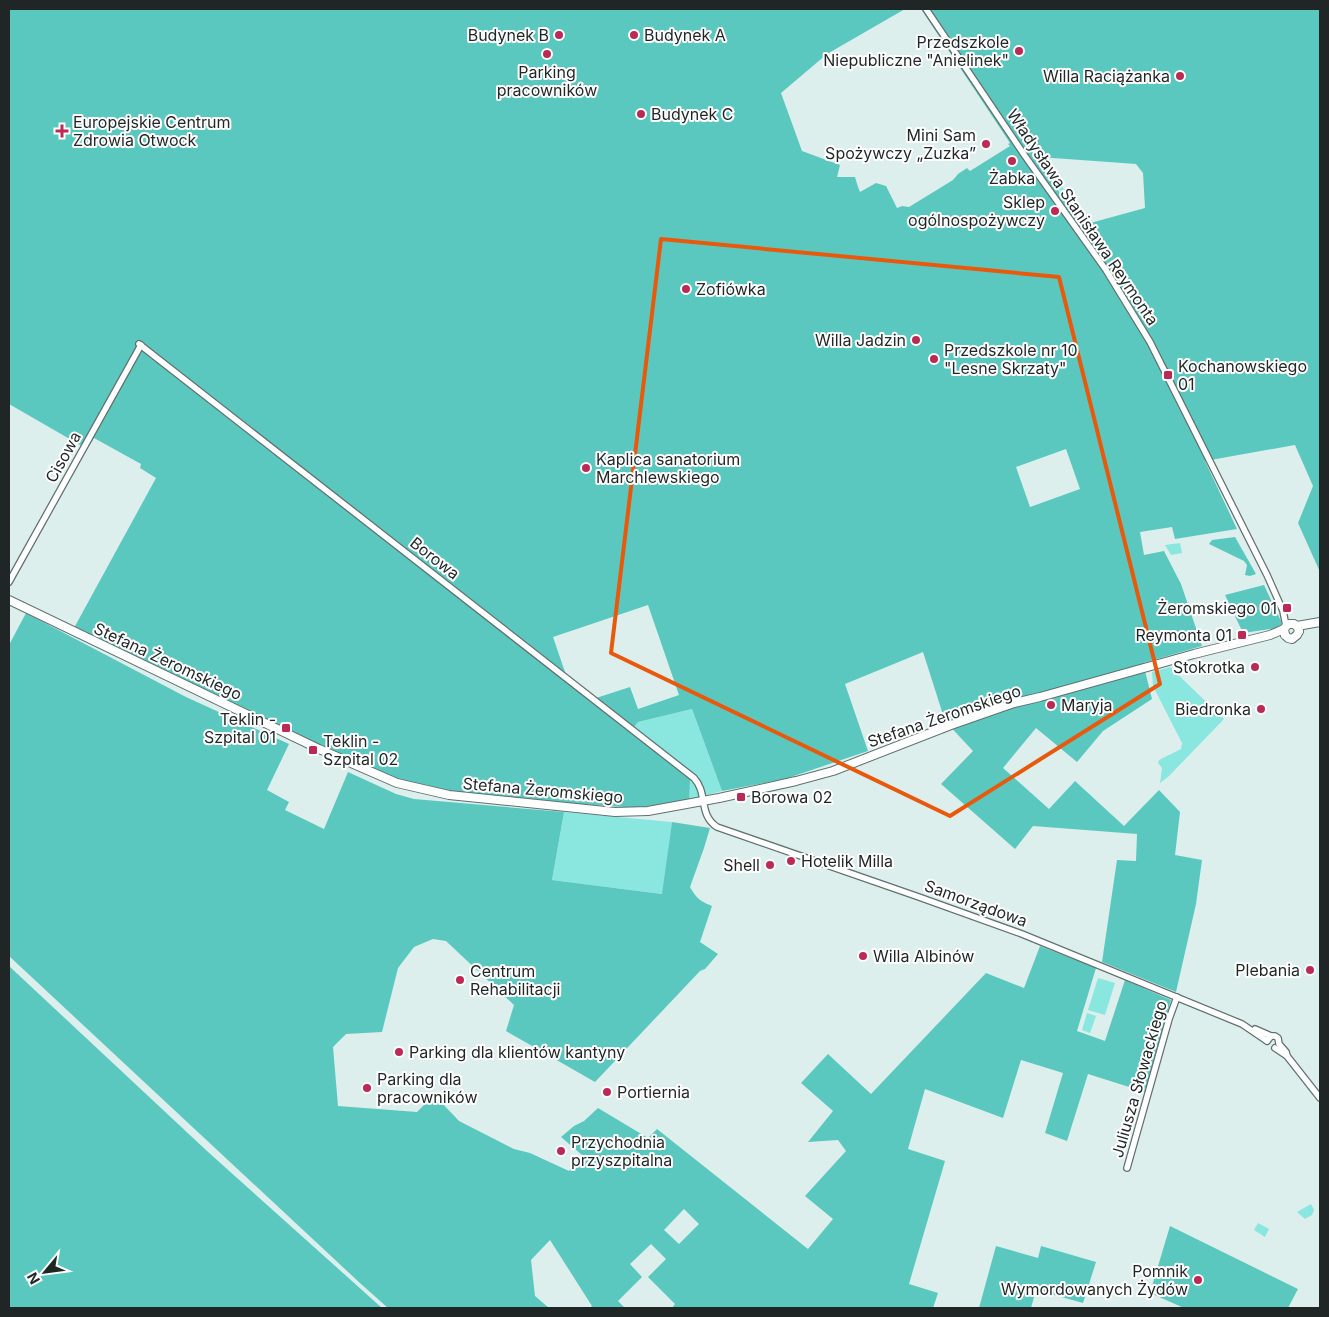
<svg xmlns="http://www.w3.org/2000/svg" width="1329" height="1317" font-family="Inter,sans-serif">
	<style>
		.green { fill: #8ae7df }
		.forest { fill: #5bc8c0; fill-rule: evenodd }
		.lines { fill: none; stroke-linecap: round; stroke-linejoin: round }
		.minor-casing { stroke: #60716f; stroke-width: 8 }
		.major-casing { stroke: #60716f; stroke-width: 10 }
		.minor { stroke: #fff; stroke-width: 5.5 }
		.major { stroke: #fff; stroke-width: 8 }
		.marked { fill: none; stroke: #e8590c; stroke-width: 4; stroke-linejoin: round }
		.poi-dot { fill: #ba2a55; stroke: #fff; stroke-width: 2 }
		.labels { text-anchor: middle; stroke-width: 4; stroke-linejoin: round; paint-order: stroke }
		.poi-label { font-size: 16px; fill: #1f2625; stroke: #fff; text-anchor: start }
		.street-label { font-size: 16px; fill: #1f2625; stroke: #fff }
	</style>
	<rect width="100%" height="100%" fill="#dcefed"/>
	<!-- green -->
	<g class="green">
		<path d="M1052,178H1061L1066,200Z"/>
		<path d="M1180,543L1182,553L1171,555L1165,545Z"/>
		<path d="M1170,667L1224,719L1169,776L1160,783L1162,768L1158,763L1159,760L1181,749L1182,743L1153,686L1152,672Z"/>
		<path d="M692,709L722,791L689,800L630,732L638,722Z"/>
		<path d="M564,812L672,822L663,894L552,880Z"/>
		<path d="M1098,978L1115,983L1105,1015L1088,1010Z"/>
		<path d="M1087,1013L1096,1016L1090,1033L1082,1030Z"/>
		<path d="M1311,1204L1314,1210L1312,1215L1305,1219L1297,1212Z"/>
		<path d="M1258,1223L1269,1229L1265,1237L1254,1230Z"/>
	</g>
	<!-- forest -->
	<g class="forest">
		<path d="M9,9H905L827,54L781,93L802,151L840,165L837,177H855L858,187L860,192L876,183L886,186L897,208L902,206L909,207L953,180L958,174L967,168L970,171L1010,146L1008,144L1010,143L921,9H1320V572L1298,523L1313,486L1295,445L1205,461L1237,529L1175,539L1172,527L1140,532L1144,555L1164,551L1181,584L1202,646L1143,663L1152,699L1103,731L1077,762L1036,728L1003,768L1049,809L1075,781L1124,826L1159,790L1180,812L1175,855L1202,860L1196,904L1176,992L1102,962L1117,860L1136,861L1137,834L1033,826L1015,849L941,784L973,751L945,721L923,652L845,684L868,751L785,779L722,791L692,709L638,722L630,732L690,779L689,800L638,808L566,803L451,792L401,781L379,773L74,628L156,478L140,468L141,464L94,438L87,449L9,404ZM1039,157L1136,164L1143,173L1145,208L1083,225L1035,158ZM1066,449L1080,489L1030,507L1016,467ZM648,605L679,695L638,709L630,687L596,698L566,675L553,637Z"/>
		<path d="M1235,537L1256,574L1250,576L1245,575L1247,565L1244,561L1209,544L1212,540Z"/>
		<path d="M1264,585L1281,621V625L1277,628L1243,633L1225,595Z"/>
		<path d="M26,613L186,697L289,744L267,790L289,802L285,810L324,829L348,772L396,794L414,799L564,812L552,880L662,894L672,822L710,828L704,848L690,887C697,899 700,901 712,906L700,942L718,954L705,969L700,971L595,1082L506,1031L514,1005L446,941L433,939L414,947L398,968L382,1032L346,1034L333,1047L338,1106L417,1112L433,1096L440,1101L459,1121L514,1149L530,1153L569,1171L582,1155L561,1137L574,1126L584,1121L598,1108L648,1138L657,1129L808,1249L833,1219L805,1196L846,1151L838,1140L808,1142L833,1111L801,1083L828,1054L871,1094L986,973L1024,988L1040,946L1096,968L1077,1031L1105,1041L1125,980L1171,1000L1145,1092L1088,1074L1067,1141L1045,1133L1063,1073L1021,1060L1003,1118L925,1089L908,1149L945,1161L909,1284L938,1293L933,1308H672L675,1304L648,1277L666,1259L651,1244L630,1264L642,1277L618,1301L625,1308H590L592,1306L550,1240L531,1260L535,1296L549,1308H388L361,1284L9,956V645ZM684,1209L699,1224L679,1244L664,1230Z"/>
		<path d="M9,966L207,1151L382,1308H9Z"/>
		<path d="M1170,1226L1298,1289L1288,1308H1184L1150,1293Z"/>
		<path d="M996,1246L1038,1258L1041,1246L1096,1262L1083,1303L1036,1290L1031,1308H979Z"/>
	</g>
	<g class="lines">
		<defs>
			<g id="minor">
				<path d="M926,9L1025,156L1106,270L1150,342L1267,575L1283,611L1286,626"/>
				<path d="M139,344L694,778C708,793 698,814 717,827L916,896L1022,934L1242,1024L1267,1041"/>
				<path d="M9,582L141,345"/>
				<path d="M1255,1029L1271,1036"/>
				<path d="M1267,1041L1271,1036H1275L1278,1038L1279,1044L1286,1052L1287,1056L1320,1098"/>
				<path d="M1275,1048L1287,1056"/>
				<path d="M1127,1168L1169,1019L1177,997"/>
			</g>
			<g id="major">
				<path d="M9,600L319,749L397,783L449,795L615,812L648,811L719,798L796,781L833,771L951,725L1014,703L1040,697L1194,654L1270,635L1284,629"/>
				<path d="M1297,626L1320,622"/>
				<path d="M1285,635L1284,629L1288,624H1294L1298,627L1299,631"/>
				<path d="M1285,635L1288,638L1292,639L1297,635L1299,631"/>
			</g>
		</defs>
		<!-- minor casing -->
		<use href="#minor" class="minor-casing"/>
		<!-- major casing -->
		<use href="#major" class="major-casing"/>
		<!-- minor -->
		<use href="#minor" class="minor"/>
		<!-- major -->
		<use href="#major" class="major"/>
	</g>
	<!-- marked area -->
	<path class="marked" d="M661,239L1059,277L1160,684L950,816L611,653Z"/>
	<!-- markers -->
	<g class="poi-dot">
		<circle cx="559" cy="35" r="5"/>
		<circle cx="634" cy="35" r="5"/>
		<circle cx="1019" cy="51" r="5"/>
		<circle cx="547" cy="54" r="5"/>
		<circle cx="1180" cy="76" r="5"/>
		<circle cx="641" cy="114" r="5"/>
		<path d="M59.5 123.5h5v5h5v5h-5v5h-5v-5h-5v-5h5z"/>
		<circle cx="986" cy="144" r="5"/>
		<circle cx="1012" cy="161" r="5"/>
		<circle cx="1055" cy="211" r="5"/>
		<circle cx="686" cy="289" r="5"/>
		<circle cx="916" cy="340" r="5"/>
		<circle cx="934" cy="359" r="5"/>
		<rect x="1163" y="370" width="10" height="10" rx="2.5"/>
		<circle cx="586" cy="468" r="5"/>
		<rect x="1282" y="603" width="10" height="10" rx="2.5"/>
		<rect x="1237" y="630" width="10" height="10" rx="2.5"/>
		<circle cx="1255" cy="667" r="5"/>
		<circle cx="1051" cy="705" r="5"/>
		<circle cx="1261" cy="709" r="5"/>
		<rect x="281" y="723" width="10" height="10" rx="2.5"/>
		<rect x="308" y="745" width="10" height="10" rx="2.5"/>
		<rect x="736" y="792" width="10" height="10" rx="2.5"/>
		<circle cx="791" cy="861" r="5"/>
		<circle cx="770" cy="865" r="5"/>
		<circle cx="863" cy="956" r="5"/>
		<circle cx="1310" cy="970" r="5"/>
		<circle cx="460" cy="980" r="5"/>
		<circle cx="399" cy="1052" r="5"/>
		<circle cx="367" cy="1088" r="5"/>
		<circle cx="607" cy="1092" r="5"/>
		<circle cx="561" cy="1151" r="5"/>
		<circle cx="1198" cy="1280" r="5"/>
	</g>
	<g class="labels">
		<!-- poi labels -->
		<g class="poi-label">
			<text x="549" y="41" text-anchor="end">Budynek B</text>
			<text x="644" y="41">Budynek A</text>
			<text x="1009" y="48" text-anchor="end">Przedszkole<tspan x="1009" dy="18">Niepubliczne "Anielinek"</tspan></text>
			<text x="547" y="78" text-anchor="middle">Parking<tspan x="547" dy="18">pracowników</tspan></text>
			<text x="1170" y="82" text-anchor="end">Willa Raciążanka</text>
			<text x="651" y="120">Budynek C</text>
			<text x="73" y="128">Europejskie Centrum<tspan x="73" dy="18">Zdrowia Otwock</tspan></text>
			<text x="976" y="141" text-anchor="end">Mini Sam<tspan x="976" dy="18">Spożywczy „Zuzka”</tspan></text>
			<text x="1012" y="184" text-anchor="middle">Żabka</text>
			<text x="1045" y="208" text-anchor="end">Sklep<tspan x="1045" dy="18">ogólnospożywczy</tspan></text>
			<text x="696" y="295">Zofiówka</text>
			<text x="906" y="346" text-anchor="end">Willa Jadzin</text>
			<text x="944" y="356">Przedszkole nr 10<tspan x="944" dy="18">"Lesne Skrzaty"</tspan></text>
			<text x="1178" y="372">Kochanowskiego<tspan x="1178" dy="18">01</tspan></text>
			<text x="596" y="465">Kaplica sanatorium<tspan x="596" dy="18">Marchlewskiego</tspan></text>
			<text x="1277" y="614" text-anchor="end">Żeromskiego 01</text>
			<text x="1232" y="641" text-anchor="end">Reymonta 01</text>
			<text x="1245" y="673" text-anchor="end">Stokrotka</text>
			<text x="1061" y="711">Maryja</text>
			<text x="1251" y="715" text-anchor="end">Biedronka</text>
			<text x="276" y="725" text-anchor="end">Teklin -<tspan x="276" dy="18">Szpital 01</tspan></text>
			<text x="323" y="747">Teklin -<tspan x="323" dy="18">Szpital 02</tspan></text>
			<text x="751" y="803">Borowa 02</text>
			<text x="801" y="867">Hotelik Milla</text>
			<text x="760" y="871" text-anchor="end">Shell</text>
			<text x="873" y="962">Willa Albinów</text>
			<text x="1300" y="976" text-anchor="end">Plebania</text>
			<text x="470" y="977">Centrum<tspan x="470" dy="18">Rehabilitacji</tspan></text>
			<text x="409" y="1058">Parking dla klientów kantyny</text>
			<text x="377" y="1085">Parking dla<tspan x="377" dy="18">pracowników</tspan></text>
			<text x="617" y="1098">Portiernia</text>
			<text x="571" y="1148">Przychodnia<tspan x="571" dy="18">przyszpitalna</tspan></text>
			<text x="1188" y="1277" text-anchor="end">Pomnik<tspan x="1188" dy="18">Wymordowanych Żydów</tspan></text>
		</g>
		<!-- street labels -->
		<g class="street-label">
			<text transform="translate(1083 217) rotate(56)" y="6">Władysława Stanisława Reymonta</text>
			<text transform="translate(63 457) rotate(-61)" y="6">Cisowa</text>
			<text transform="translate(435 558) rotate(38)" y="6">Borowa</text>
			<text transform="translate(168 661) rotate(25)" y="6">Stefana Żeromskiego</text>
			<text transform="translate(944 716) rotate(-19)" y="6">Stefana Żeromskiego</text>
			<text transform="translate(543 790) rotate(5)" y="6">Stefana Żeromskiego</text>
			<text transform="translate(976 903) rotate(20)" y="6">Samorządowa</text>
			<text transform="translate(1139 1079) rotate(-74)" y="6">Juliusza Słowackiego</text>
		</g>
	</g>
	<!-- border -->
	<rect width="1329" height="1317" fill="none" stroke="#1f2625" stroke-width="20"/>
	<!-- north arrow -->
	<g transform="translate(45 1272) rotate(241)" stroke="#ffffff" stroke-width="4" paint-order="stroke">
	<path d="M0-4L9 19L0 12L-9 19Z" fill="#1f2625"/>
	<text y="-8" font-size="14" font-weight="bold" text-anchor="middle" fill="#1f2625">N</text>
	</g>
</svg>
